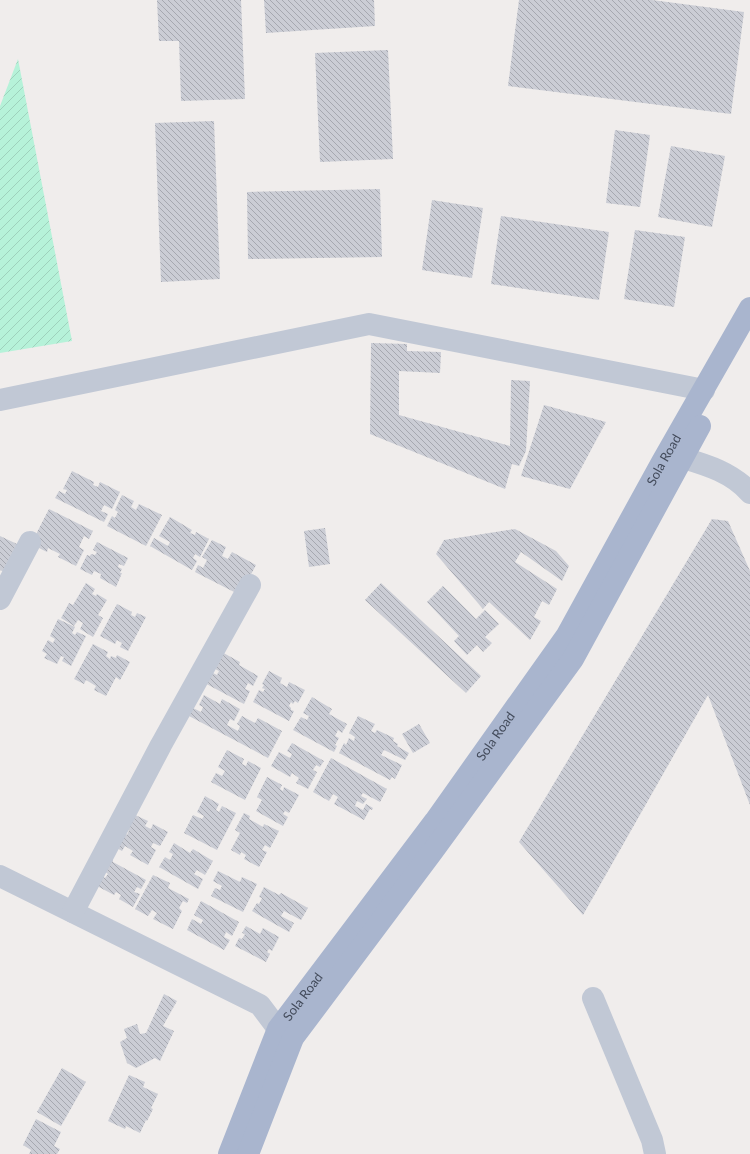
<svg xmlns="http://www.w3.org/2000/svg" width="750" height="1154" font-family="Lato,sans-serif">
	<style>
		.garden { fill: url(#garden-furrows) }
		.building { fill: url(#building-back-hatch) }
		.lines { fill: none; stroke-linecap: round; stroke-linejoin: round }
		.minor { stroke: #c1c8d5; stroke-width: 22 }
		.major { stroke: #a9b5ce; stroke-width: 22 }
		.labels { text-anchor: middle; stroke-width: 3; stroke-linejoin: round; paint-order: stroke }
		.street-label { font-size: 13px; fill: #434b5b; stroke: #fff }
	</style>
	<defs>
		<pattern id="garden-furrows" width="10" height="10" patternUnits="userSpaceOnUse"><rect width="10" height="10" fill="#b6f2d9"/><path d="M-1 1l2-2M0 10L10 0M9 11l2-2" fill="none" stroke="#9ed1bc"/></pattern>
		<pattern id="building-back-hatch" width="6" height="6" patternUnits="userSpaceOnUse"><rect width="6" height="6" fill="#cbcdd5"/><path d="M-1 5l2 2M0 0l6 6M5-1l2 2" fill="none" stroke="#a6a8b0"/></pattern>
	</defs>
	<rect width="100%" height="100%" fill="#f0edec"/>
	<!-- garden -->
	<path class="garden" d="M18,59L72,341L0,353V106Z"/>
	<!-- building -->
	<g class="building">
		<path d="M157,0H241L245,99L181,101L179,41H159Z"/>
		<path d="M264,0H374L375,26L266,33Z"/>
		<path d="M519,0H652L744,12L731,114L508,86Z"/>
		<path d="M388,50L393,159L320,162L315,53Z"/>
		<path d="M214,121L220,279L161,282L155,123Z"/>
		<path d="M615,130L650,135L640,207L606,203Z"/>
		<path d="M671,146L725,156L712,227L658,217Z"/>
		<path d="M380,189L382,257L248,259L247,192Z"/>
		<path d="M432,200L483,208L472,278L422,270Z"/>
		<path d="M501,216L609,232L599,300L491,284Z"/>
		<path d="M635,230L685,237L674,307L624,299Z"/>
		<path d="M371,343L407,344V351L441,352L440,373L399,371V415L510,446L511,380L530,381L526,451L519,466L512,464L505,489L370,434Z"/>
		<path d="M544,405L606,422L570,489L521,476Z"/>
		<path d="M72,471L94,482L93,485L98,487L100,482L120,492L112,509L104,505L101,511L108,514L104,522L55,498L59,491L65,494L67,490L63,489Z"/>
		<path d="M122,495L134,501L131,507L136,510L139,504L162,515L146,546L107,526L112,516L115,518L118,512L115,510Z"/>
		<path d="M49,509L93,531L89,539L84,536L79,547L84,550L76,566L58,557L60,554L48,548L47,552L31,544Z"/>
		<path d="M170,517L192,530L190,533L195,535L196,532L209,539L200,557L195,554L193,558L197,561L192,570L150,546L154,538L168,546L170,542L159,536Z"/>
		<path d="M712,519L728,521L750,571V805L708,695L583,915L519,842Z"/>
		<path d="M325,528L330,564L309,567L304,531Z"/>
		<path d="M515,529L556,551L569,566L562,581L521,552L515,562L557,589L549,605L542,601L534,617L541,621L530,640L489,602L483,609L436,554L444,540Z"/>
		<path d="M0,536L17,544L4,572L0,570Z"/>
		<path d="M212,540L226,547L222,556L228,559L232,552L256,565L240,595L195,572L198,565L203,568L207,560L202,557Z"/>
		<path d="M97,542L128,558L124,566L119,564L118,567L122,569L120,573H122L116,587L100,578L101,574L94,571L92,575L80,569L87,555L90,556L91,554L95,555L97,552L93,550Z"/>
		<path d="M86,583L95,589L92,594L96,596L97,594L107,600L98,615L103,618L93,637L80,629L83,623L78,620L74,626L61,618L69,603L73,605Z"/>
		<path d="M381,583L481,676L466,693L365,600Z"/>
		<path d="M443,586L476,619L485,610L499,624L485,637L492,643L483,652L477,645L467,655L454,641L459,636L427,602Z"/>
		<path d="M117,604L132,612L131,615L135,617L137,613L146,617L128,651L120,647L122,643L117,640L115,644L100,636Z"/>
		<path d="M58,619L75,627L72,633L75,635L77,632L86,636L71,666L62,661L64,657L61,656L57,664L44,658L47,654L42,651L48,640L53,643L55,639L50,636Z"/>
		<path d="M93,644L108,652L106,656L110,659L111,656L116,658L117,655L130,662L120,680L116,677L106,696L94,690L96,686L86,680L84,684L74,679Z"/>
		<path d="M218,650L240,662L239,665L258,676L253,686L248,683L245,689L250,691L244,704L199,680L205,669L217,675L219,671L209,666Z"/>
		<path d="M269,671L282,678L280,683L287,687L289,682L305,690L298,703L295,701L293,704L291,702L289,706L291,708V710L294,711L289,721L253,702L259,690L263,692L265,689L262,688L264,685L262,684Z"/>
		<path d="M204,695L220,704L222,699L240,709L234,721L230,719L227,725L238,731L240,726L237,724L242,716L255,723L258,718L282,731L268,758L189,716L193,708L201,712L203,707L199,705Z"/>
		<path d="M312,697L332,709L329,714L347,724L342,733L338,730L335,736L339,738L335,745L337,746L334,752L293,730L301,717L307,720L309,716L303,713Z"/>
		<path d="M358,716L375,724L371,731L375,733L377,730L394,738L393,741L398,744L397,746L409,753L405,760L384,750L381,755L402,765L395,779L392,777L390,780L339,753L344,743L346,745L349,738L354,741L355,737L349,733Z"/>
		<path d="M419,724L430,743L413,753L402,734Z"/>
		<path d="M292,743L324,761L320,767L316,765L313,770L317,772L308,789L296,783L299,778L292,773L290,777L271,766L279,752L290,758L292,754L287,751Z"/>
		<path d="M227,750L244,759L242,764L246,766L248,761L261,768L245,800L211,782L216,773L222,776L225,771L218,767Z"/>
		<path d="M331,758L387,789L380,802L363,793L361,796L367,799L363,804L357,801L355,806L363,810L366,804L373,808L372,810L370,809L364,820L334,804L338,797L333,794L329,801L313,792Z"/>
		<path d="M267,777L282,785L280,789L283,791L284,787L299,795L289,813L285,811L283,814L288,817L283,826L256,811L262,800L257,797Z"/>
		<path d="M205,796L219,804L216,810L219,812L222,806L236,813L217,850L184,833L193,815L202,819L204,816L197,812Z"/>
		<path d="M131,813L148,821L145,826L151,829L153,824L168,832L160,846L153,843L151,847L156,850L148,865L130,855L133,851L125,846L122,851L113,846L121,831L127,835L129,830L123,827Z"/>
		<path d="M244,813L250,816L249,819L263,827L264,824L279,831L270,848L265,845L262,850L267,852L259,867L244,859L246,855L241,852L240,855L231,850L240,833L235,830Z"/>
		<path d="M174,843L190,853L193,849L213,861L205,875L197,870L194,874L203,879L198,889L159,867L165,857L170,860L173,854L169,852Z"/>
		<path d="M104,856L113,860V862L146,880L141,889L137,887L134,892L140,894L133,907L119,899L121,895L116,892L114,895L97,886L102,876L105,878L108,874L104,871Z"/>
		<path d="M218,871L240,882L242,877L257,884L243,912L211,896L215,888L220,890L222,886L213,881Z"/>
		<path d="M153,875L170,883L168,888L189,899L187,903L183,901L179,908L182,911L173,929L153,919L157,913L152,910L148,916L135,909Z"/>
		<path d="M264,887L279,895L281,893L308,908L301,920L284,911L281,916L294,923L289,932L252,911L257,903L259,904L262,898L259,897Z"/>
		<path d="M201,901L239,922L232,936L226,932L224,937L230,940L224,950L187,930L192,919L201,924L203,920L194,915Z"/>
		<path d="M246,926L260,934L263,928L279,937L272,951L269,949L267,952L270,954L266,962L235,946L239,938L242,939L245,934L242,933Z"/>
		<path d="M164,994L177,1001L163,1026L174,1031L160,1061L155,1058L136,1068L127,1063L120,1042L127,1038L124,1029L137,1024L140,1034L146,1033Z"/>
		<path d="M62,1068L86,1082L61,1126L37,1112Z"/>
		<path d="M129,1075L145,1082L143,1087L158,1094L151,1108L153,1109L147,1121L146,1120L140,1133L126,1126L125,1129L108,1121Z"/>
		<path d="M36,1119L61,1132L54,1146L60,1149L57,1154H29L31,1150L23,1145Z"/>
	</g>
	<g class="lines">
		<!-- minor -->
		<g class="minor">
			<path d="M0,400L369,324L704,390"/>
			<path d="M683,458C707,465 733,473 750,493"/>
			<path d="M0,599L30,542"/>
			<path d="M0,876L260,1005L278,1029L293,1038"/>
			<path d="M73,912L161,745L250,585"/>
			<path d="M593,998L652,1140L655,1154"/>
		</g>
		<!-- major -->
		<g class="major">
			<path id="s1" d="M229,1154L278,1029L435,821L567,635L662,462L750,308"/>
			<path d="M248,1154L293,1038L433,851L573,659L700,426"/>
		</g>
	</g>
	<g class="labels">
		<!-- street labels -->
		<g class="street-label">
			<text dy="5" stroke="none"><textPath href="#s1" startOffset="823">Sola Road</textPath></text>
			<text dy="5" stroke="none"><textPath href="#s1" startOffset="499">Sola Road</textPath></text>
			<text dy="5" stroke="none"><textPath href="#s1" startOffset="175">Sola Road</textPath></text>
		</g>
	</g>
</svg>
